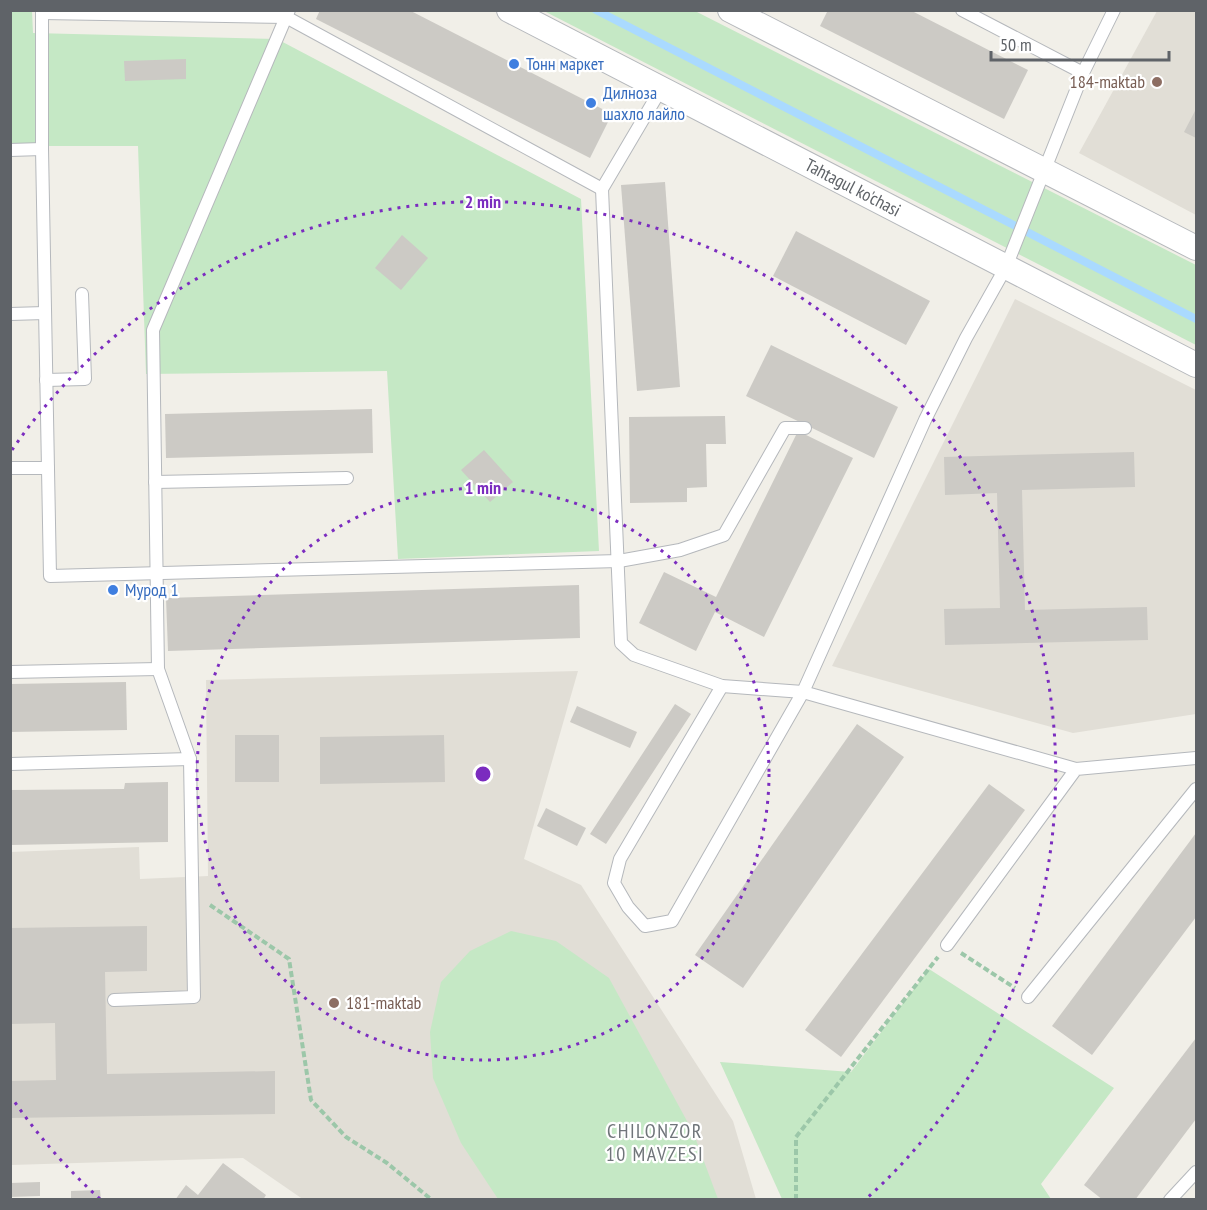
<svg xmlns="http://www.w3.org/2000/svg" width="1207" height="1210" font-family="'PT Sans Narrow',sans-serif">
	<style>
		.education { fill: #e1ded6 }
		.green { fill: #c5e8c5 }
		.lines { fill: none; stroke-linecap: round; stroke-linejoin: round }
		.stream { stroke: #aadaff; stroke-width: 8 }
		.building { fill: #cccac5 }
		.lane-casing { stroke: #b5b8bc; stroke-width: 14 }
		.street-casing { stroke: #b5b8bc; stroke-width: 26 }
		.path { stroke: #9cc7a9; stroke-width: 4; stroke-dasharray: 6 3; stroke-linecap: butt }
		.lane { stroke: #fff; stroke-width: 12 }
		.street { stroke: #fff; stroke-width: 24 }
		.ring { fill: none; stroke: #7b2cbf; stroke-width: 3; stroke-dasharray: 3 6 }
		.shop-dot { fill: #3f7fe0; stroke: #fff; stroke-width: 2 }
		.education-dot { fill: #8d6e63; stroke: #fff; stroke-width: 2 }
		.labels { text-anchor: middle; stroke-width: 4.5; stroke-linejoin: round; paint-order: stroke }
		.shop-label { font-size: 18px; fill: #366cbe; stroke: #fff; text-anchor: start }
		.education-label { font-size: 18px; fill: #785e54; stroke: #fff; text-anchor: end }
		.street-label { font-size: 18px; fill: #5f6368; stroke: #fff }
		.neighbourhood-label { font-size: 20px; letter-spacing: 1.5px; fill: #70757a; stroke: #fff }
		.centre { fill: #7b2cbf; stroke: #fff; stroke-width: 3 }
		.ring-label { font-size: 18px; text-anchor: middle; font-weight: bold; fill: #7b2cbf; stroke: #fff; stroke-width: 4.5; stroke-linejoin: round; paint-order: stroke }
	</style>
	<rect width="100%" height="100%" fill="#f1efe8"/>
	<!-- education -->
	<g class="education">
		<path d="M1157,11H1196V215L1079,153Z"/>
		<path d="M1015,299L1196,390V714L1073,733L832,666Z"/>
		<path d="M578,671L524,859L581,885L733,1121L756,1199L304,1200L243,1158L11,1165L10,852L139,847L140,879L208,876L206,680Z"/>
	</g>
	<!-- green -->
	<g class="green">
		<path d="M10,11H32L33,33L277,39L581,199L599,551L398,559L387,371L146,374L138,146H11Z"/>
		<path d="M544,11H695L1196,265V345Z"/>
		<path d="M511,931L556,941L609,978L693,1132L718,1199H498L461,1143L433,1078L430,1032L441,982L470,951Z"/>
		<path d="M929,969L1114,1088L1041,1184L1051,1199H782L720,1062L851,1072Z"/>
	</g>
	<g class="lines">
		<!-- stream -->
		<path class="stream" d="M596,10L1196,319"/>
	</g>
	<!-- building -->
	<g class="building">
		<path d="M320,10H409L612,114L590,158L316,19Z"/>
		<path d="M828,10H910L1028,70L1004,119L820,26Z"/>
		<path d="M186,59V79L125,81L124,61Z"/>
		<path d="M1196,109V138L1184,132Z"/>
		<path d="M665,182L680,387L637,391L621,185Z"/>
		<path d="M796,231L930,301L906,345L773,276Z"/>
		<path d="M402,235L428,258L401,290L375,268Z"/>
		<path d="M771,345L898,407L874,458L746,396Z"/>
		<path d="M372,409L373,453L166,458L165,414Z"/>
		<path d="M725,416L726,444H706L707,487L687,488V502L630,503L629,417Z"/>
		<path d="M798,431L853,458L764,637L715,612L696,651L639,623L664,572L716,597Z"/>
		<path d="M484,450L513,482L490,502L461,470Z"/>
		<path d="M1134,452L1135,487L1022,490L1025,610L1147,607L1148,640L945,645L944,609L1000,608L997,493L945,495L944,457Z"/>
		<path d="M579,585L580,638L168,651L166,598Z"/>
		<path d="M126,682L127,730L10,732V684Z"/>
		<path d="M675,704L691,714L606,844L590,834Z"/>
		<path d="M577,706L637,732L630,748L570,722Z"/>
		<path d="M857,724L904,757L743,988L695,955Z"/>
		<rect x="235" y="735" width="44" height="47"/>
		<path d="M444,735L445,782L320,784V737Z"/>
		<path d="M168,782V842L10,845V790L124,789L125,783Z"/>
		<path d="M989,784L1025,810L841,1057L805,1030Z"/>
		<path d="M546,808L586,828L577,846L537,826Z"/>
		<path d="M1196,833V917L1092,1055L1052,1026Z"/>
		<path d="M147,926V971L105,972L107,1074L275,1071V1114L10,1118V1081L56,1080L55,1023L10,1024V928Z"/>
		<path d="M1196,1038V1119L1135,1200H1103L1084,1185Z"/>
		<path d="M223,1163L266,1195L263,1200H175L186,1185L198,1195Z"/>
		<path d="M40,1182V1196L10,1197V1183Z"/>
		<path d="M100,1190L101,1200H71V1191Z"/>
	</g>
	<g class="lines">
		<defs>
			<g id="lane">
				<path d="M42,10V149L50,576L619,561L680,550L724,535L785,428H805"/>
				<path d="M962,10L1083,73"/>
				<path d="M42,13L286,17L602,189"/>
				<path d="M661,89L602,189L621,643L634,655L722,686L803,692L1076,769"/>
				<path d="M10,150L42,149"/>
				<path d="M10,314L45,313"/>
				<path d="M46,380L85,379L82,294"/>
				<path d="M10,468H48"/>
				<path d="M155,482L347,478"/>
				<path d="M10,672L158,669"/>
				<path d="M722,686L620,859L614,883L628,907L645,926L672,921L803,692L925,420L966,338L1006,267L1083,73L1114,10"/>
				<path d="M10,764L190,759"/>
				<path d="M947,945L1076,769L1196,758"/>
				<path d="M1028,997L1196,789"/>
				<path d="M114,1000L194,997L190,759L158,669L153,330L289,10"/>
				<path d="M1170,1200L1196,1172"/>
			</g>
			<g id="street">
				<path id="s1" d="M509,10L1196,365"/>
				<path d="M730,10L1196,248"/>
			</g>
		</defs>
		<!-- lane casing -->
		<use href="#lane" class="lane-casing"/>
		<!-- street casing -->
		<use href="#street" class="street-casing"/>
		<!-- path -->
		<g class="path">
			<path d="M210,905L289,959L311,1100L346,1137L387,1163L432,1200"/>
			<path d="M961,953L1015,988"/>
			<path d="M796,1200V1137L938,957"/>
		</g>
		<!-- lane -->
		<use href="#lane" class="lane"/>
		<!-- street -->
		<use href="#street" class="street"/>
	</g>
	<!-- distance rings -->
	<g class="ring">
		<circle cx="483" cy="774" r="286"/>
		<path d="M100 1199A572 572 0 0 1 12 1098M12 450A572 572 0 1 1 866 1199"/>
	</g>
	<!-- markers -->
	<g class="shop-dot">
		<circle cx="514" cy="64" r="6"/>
		<circle cx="591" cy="103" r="6"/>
		<circle cx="113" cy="590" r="6"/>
	</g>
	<g class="education-dot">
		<circle cx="1157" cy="82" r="6"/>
		<circle cx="334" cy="1003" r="6"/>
	</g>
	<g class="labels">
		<!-- shop labels -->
		<g class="shop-label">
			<text x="526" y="70">Тонн маркет</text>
			<text x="603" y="99">Дилноза<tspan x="603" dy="21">шахло лайло</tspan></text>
			<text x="125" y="596">Мурод 1</text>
		</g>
		<!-- education labels -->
		<g class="education-label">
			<text x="1145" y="88">184-maktab</text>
			<text x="346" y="1009" text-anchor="start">181-maktab</text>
		</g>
		<!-- street labels -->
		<g class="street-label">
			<text dy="6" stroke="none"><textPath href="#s1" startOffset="387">Tahtagul ko'chasi</textPath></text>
		</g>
		<!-- neighbourhood labels -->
		<g class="neighbourhood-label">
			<text x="655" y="1138">CHILONZOR<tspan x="655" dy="23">10 MAVZESI</tspan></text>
		</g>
	</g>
	<circle cx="483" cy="774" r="9" class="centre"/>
	<g class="ring-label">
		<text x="483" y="208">2 min</text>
		<text x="483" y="494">1 min</text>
	</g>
	<!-- border -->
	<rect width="1207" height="1210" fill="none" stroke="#5f6368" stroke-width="24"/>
	<!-- scale -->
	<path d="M991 51v9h178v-9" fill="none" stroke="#5f6368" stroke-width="3"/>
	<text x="1000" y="51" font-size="18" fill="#5f6368" stroke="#ffffff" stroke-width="4.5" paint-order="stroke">50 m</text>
</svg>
